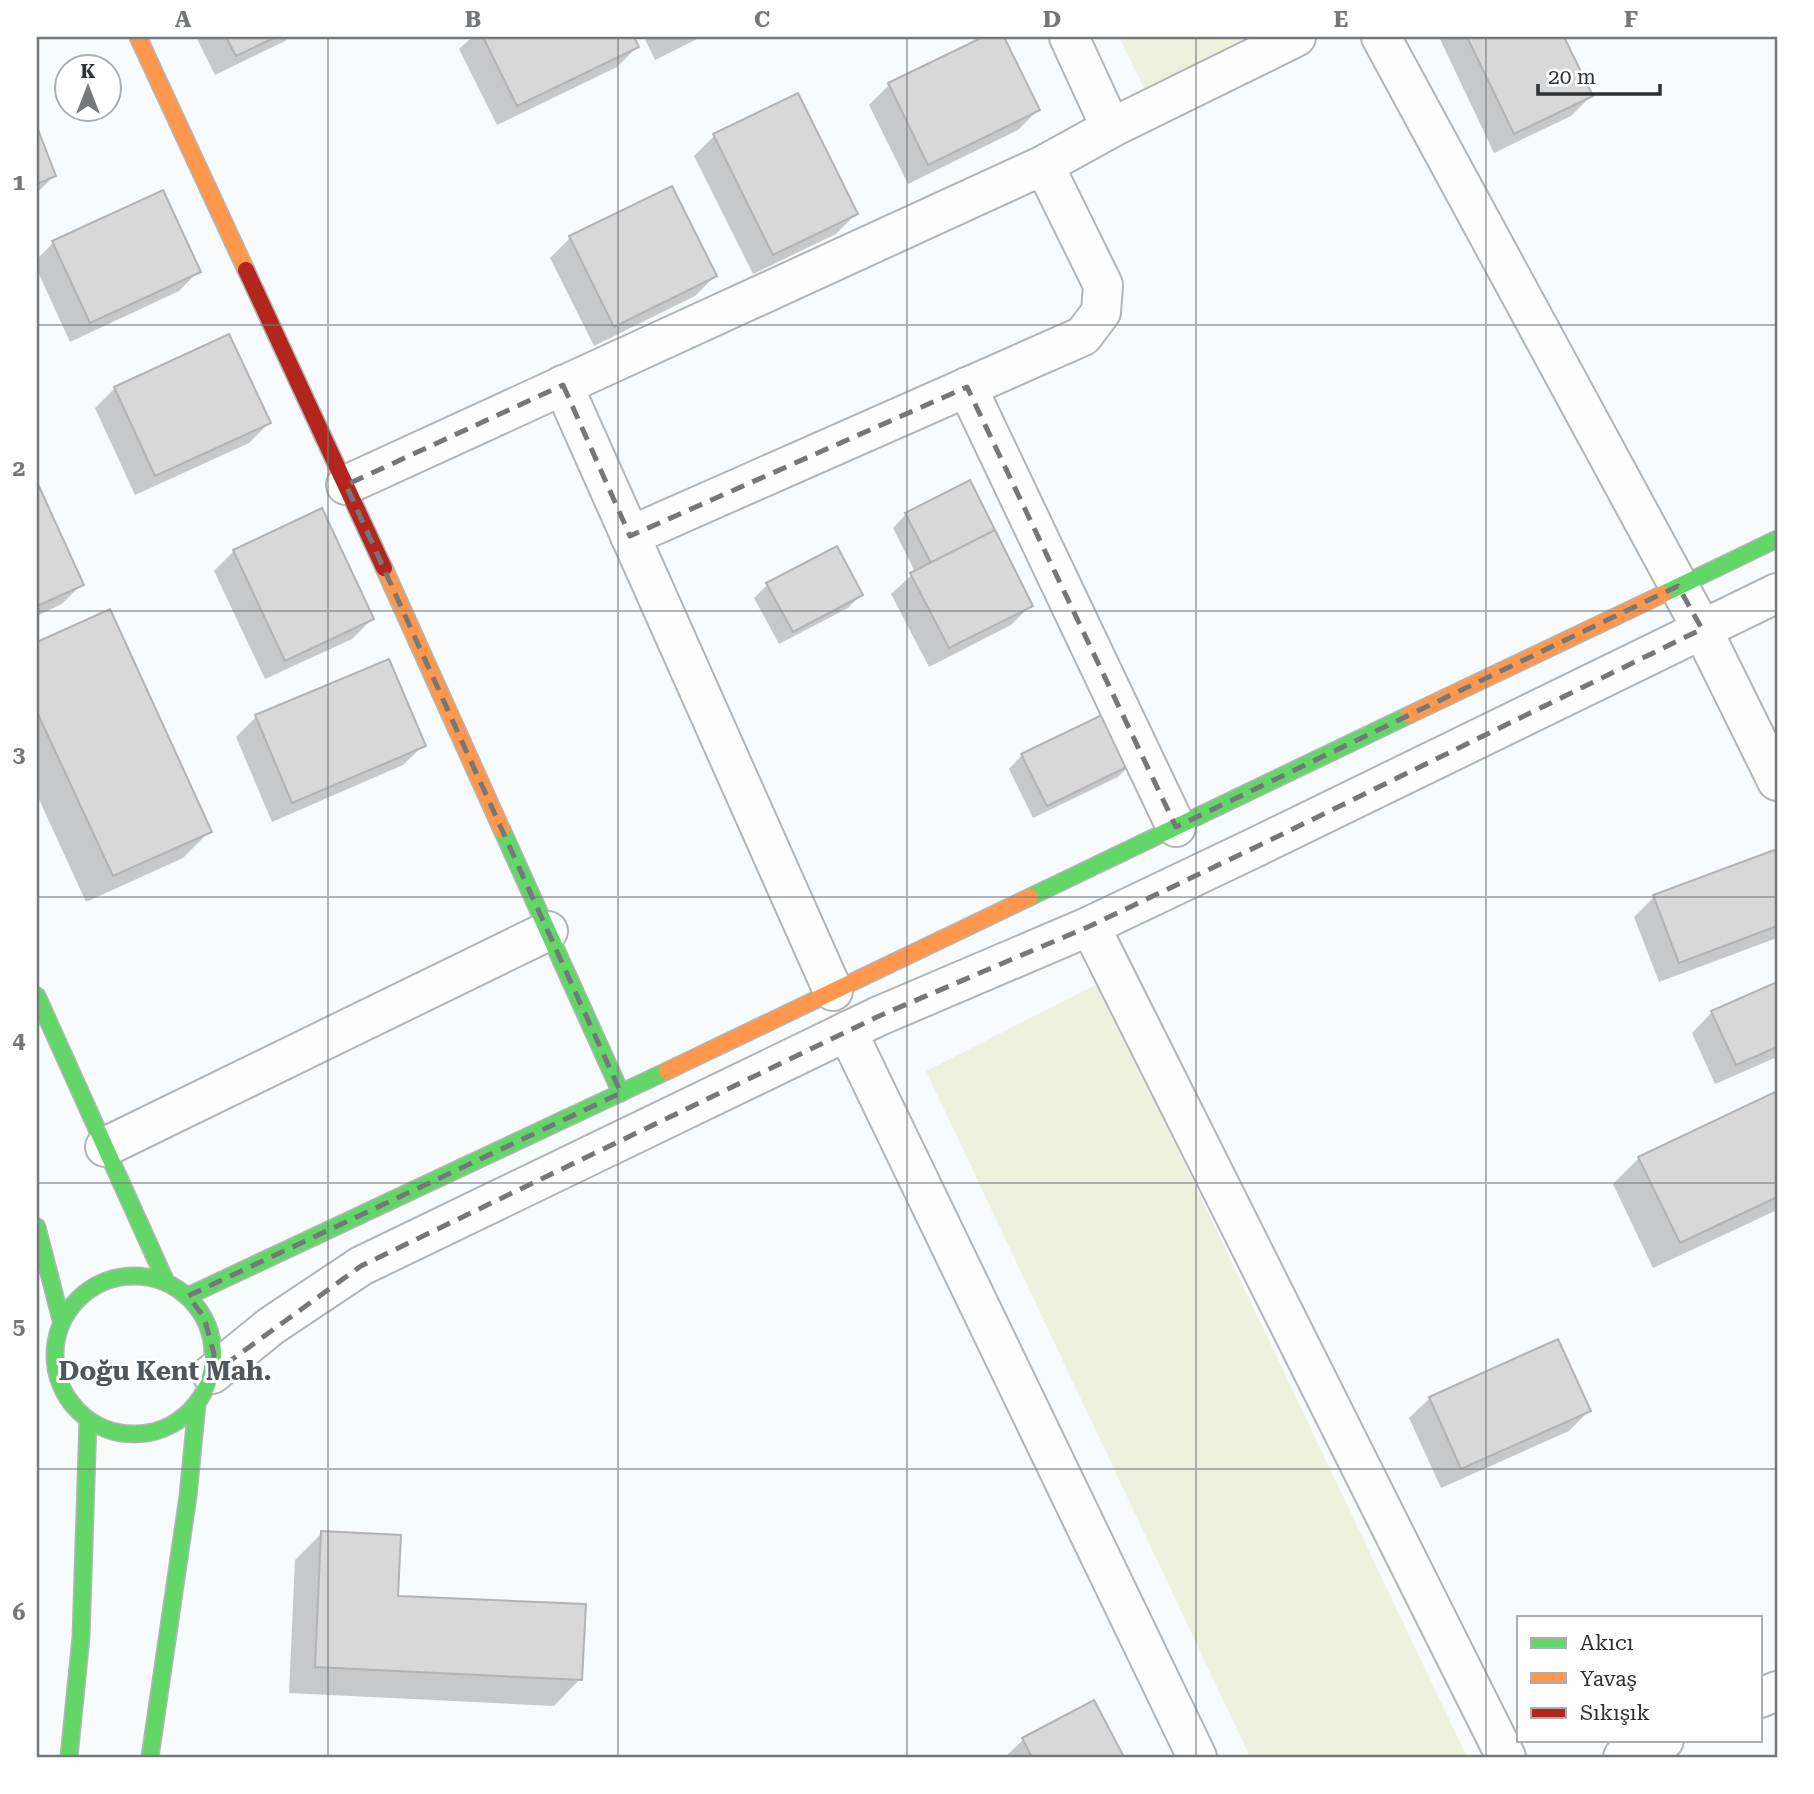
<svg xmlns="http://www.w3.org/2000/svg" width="1814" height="1794" font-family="'Roboto Serif',serif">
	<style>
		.green { fill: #eef1dd }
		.shadow { fill: #0003 }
		.building { fill: #d9d8d8; stroke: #b4b2b3; stroke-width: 2 }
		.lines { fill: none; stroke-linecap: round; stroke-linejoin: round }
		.street-casing { stroke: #b2b5b7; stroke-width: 42 }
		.fast-casing { stroke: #b2b5b7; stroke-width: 19 }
		.slow-casing { stroke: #b2b5b7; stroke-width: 19 }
		.jam-casing { stroke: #b2b5b7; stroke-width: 19 }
		.street { stroke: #fefeff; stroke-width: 38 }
		.fast { stroke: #63d668; stroke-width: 16 }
		.slow { stroke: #ff974d; stroke-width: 16 }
		.jam { stroke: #b3261e; stroke-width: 16 }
		.marked { fill: none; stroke: #75787b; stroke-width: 5; stroke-dasharray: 14 9; stroke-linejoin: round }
		.grid { fill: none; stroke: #75787b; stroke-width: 2; stroke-opacity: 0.55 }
		.labels { text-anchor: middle; stroke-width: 6; stroke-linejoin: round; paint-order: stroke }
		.district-label { font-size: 26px; font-weight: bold; fill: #4e575e; stroke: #fff }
		.neatline { fill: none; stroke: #75787b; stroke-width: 2.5 }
		.grid-label { font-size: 23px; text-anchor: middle; font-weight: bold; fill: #75787b }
	</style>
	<rect width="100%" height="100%" fill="#f8fbfd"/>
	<!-- green -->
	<g class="green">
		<path d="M1119,37H1257L1144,88Z"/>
		<path d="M1099,983L1467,1757H1250L926,1071Z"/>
	</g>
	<!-- shadow -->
	<g class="shadow">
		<path d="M196,37H289L285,41L215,75Z"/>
		<path d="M472,37H632L637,47L617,67L497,125L459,49Z"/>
		<path d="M644,37H701L655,60Z"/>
		<path d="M987,37H1002L1038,110L1018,130L908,184L869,105L889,85Z"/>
		<path d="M1439,37H1562L1591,96L1571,116L1494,153Z"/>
		<path d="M37,132L54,176L37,193Z"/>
		<path d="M714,136L856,214L836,234L753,274L694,156Z"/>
		<path d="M570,238L715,276L695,296L594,346L550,258Z"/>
		<path d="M53,243L199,271L179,291L70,342L37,270V259Z"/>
		<path d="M115,388L269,423L249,443L135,495L95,408Z"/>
		<path d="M37,486L82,584L62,604L37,616Z"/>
		<path d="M906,514L1031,605L1011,625L929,667L891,594L915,572L893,528Z"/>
		<path d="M234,551L372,619L352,639L265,679L214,571Z"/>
		<path d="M767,585L861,595L848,608L779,644L754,598Z"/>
		<path d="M109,611L210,831L183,858L86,902L37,795V644Z"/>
		<path d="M256,717L424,745L403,765L272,822L236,737Z"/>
		<path d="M1022,755L1131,764L1118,777L1033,818L1009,769Z"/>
		<path d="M1777,851V938L1659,982L1634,917L1654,897Z"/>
		<path d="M1777,983V1057L1715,1084L1692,1033L1712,1012Z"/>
		<path d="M1777,1092V1210L1653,1268L1613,1184L1639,1158Z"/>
		<path d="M1430,1398L1589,1411L1569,1431L1441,1488L1409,1418Z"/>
		<path d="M322,1533L396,1597L580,1679L554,1706L289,1693L295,1560Z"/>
		<path d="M1093,1703L1122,1757H1005L1023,1740Z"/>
	</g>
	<!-- building -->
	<g class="building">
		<path d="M226,37H276L236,56Z"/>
		<path d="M483,37H634L639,47L517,106Z"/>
		<path d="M983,37H1004L1040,110L928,165L888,83Z"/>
		<path d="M1467,37H1564L1593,96L1514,134Z"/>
		<path d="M798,93L858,214L773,255L713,134Z"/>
		<path d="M37,127L56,176L37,184Z"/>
		<path d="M672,186L717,276L614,327L569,236Z"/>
		<path d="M163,190L201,272L90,323L52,241Z"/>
		<path d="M229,334L271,423L155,476L114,387Z"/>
		<path d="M970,480L995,530L931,563L905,513Z"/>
		<path d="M37,482L84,585L37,606Z"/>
		<path d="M322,508L374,619L285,661L233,550Z"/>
		<path d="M995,530L1033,606L949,648L910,573Z"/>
		<path d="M837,546L863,595L793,632L766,583Z"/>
		<path d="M110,609L212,832L113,876L37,712V642Z"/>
		<path d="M389,659L426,746L292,803L255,715Z"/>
		<path d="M1108,712L1133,764L1047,806L1021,754Z"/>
		<path d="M1777,849V926L1679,963L1653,895Z"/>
		<path d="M1777,982V1047L1736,1065L1711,1011Z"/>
		<path d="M1777,1091V1197L1680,1243L1638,1157Z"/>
		<path d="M1558,1339L1591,1411L1461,1469L1429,1397Z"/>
		<path d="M321,1531L401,1535L398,1596L586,1604L582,1680L315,1667Z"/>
		<path d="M1094,1700L1124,1757H1032L1022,1738Z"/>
	</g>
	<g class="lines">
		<defs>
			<g id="street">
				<path d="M1069,37L1111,128"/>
				<path d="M1381,37L1702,629L1777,781"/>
				<path d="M563,385L833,991"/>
				<path d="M967,387L1176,827"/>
				<path d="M346,485L1044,165L1111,128L1296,37"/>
				<path d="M630,536L1083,336L1101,312L1103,285L1044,165"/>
				<path d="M1090,926L1506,1757"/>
				<path d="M847,1031L1197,1757"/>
				<path d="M105,1147L548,931"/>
				<path d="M212,1374L271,1326L361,1266L879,1016L1090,926L1256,847L1777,593"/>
				<path d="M1760,1698L1777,1691"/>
				<path d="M1623,1757L1664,1740"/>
			</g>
			<g id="fast">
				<path d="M1663,594L1777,539"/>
				<path d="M502,830L621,1093"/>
				<path d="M1030,897L1409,715"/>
				<path d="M37,996L166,1282"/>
				<path d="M37,1227L61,1320"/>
				<circle cx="134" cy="1355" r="79"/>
				<path d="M188,1296L667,1071"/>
				<path d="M69,1757L81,1637L88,1420"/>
				<path d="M150,1757L188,1496L197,1404"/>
			</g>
			<g id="slow">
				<path d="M138,37L246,270"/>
				<path d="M384,568L502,830"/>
				<path d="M1409,715L1663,594"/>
				<path d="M667,1071L1030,897"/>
			</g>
			<path id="jam" d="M246,270L384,568"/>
		</defs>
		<!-- street casing -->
		<use href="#street" class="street-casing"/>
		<!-- fast casing -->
		<use href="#fast" class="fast-casing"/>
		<!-- slow casing -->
		<use href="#slow" class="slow-casing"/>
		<!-- jam casing -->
		<use href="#jam" class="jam-casing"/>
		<!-- street -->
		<use href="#street" class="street"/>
		<!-- fast -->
		<use href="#fast" class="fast"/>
		<!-- slow -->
		<use href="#slow" class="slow"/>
		<!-- jam -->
		<use href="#jam" class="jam"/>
	</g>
	<!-- marked area -->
	<path class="marked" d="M563,385L630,536L967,387L1176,827L1678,586L1702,629L1256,847L1090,926L879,1016L361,1266L212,1374L214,1354L204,1317L188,1296L621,1093L346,485Z"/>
	<!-- grid -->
	<path class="grid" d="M328,37V1757M618,37V1757M907,37V1757M1196,37V1757M1486,37V1757M37,325H1777M37,611H1777M37,897H1777M37,1183H1777M37,1469H1777"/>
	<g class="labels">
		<!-- district labels -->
		<g class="district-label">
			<text x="165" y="1380">Doğu Kent Mah.</text>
		</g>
	</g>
	<!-- border -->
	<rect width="1814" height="1794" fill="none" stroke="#ffffff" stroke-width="77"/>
	<!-- legend -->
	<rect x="1517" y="1616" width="245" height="126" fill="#ffffff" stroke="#abadae" stroke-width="2"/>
	<rect x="1531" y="1638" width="35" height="10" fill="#63d668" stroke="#abadae" stroke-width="2"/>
	<text x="1580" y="1650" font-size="21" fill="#2e3235">Akıcı</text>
	<rect x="1531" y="1673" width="35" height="10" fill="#ff974d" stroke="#abadae" stroke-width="2"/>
	<text x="1580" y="1686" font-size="21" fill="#2e3235">Yavaş</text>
	<rect x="1531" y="1708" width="35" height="10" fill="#b3261e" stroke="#abadae" stroke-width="2"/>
	<text x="1580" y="1720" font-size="21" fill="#2e3235">Sıkışık</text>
	<!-- north arrow -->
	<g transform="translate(88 88)"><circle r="33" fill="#ffffff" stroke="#abadae" stroke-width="2"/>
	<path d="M0-5L12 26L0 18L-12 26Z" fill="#75787b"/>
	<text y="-10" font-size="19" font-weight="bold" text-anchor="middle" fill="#2e3235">K</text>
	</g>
	<!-- scale -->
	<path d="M1538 84v10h122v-10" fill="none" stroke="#2e3235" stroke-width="3.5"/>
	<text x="1548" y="84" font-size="21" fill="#2e3235" stroke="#ffffff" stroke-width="5" paint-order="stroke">20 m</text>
	<rect x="38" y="38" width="1738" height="1718" class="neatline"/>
	<g class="grid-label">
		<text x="183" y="27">A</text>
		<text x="473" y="27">B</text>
		<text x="762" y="27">C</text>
		<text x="1052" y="27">D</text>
		<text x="1341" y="27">E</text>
		<text x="1631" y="27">F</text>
		<text x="19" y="190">1</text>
		<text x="19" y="476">2</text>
		<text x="19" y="762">3</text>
		<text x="19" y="1048">4</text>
		<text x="19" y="1334">5</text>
		<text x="19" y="1620">6</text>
	</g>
</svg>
